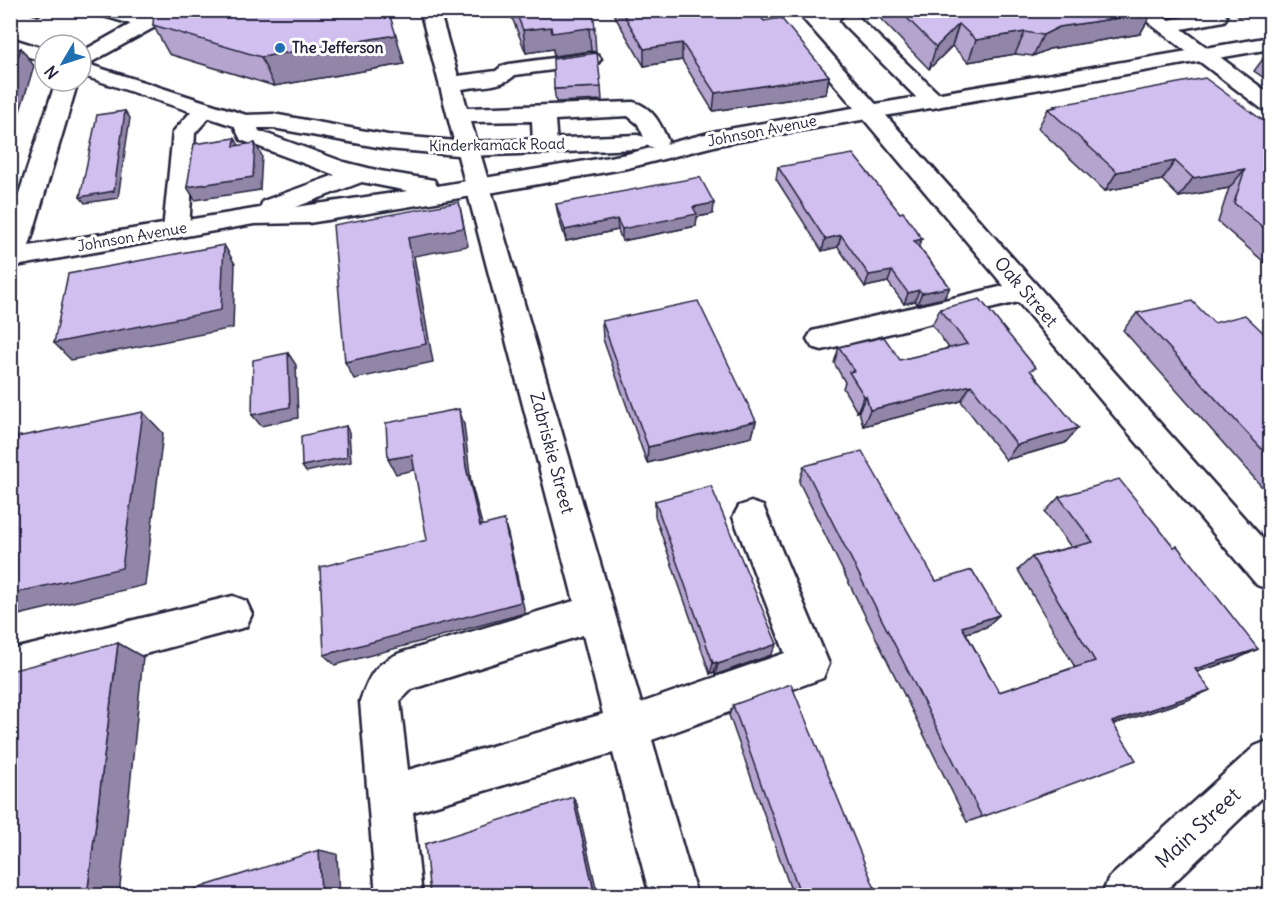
<svg xmlns="http://www.w3.org/2000/svg" width="1281" height="906" font-family="Delius,sans-serif">
	<style>
		.lines { fill: none; stroke-linecap: round; stroke-linejoin: round }
		.minor-casing { stroke: #22223b; stroke-width: 5 }
		.major-casing { stroke: #22223b; stroke-width: 5 }
		.minor { fill: #fff; fill-rule: evenodd }
		.major { fill: #fff; fill-rule: evenodd }
		.wall { fill: #b4a4ce; stroke: #22223b; stroke-width: 1.5 }
		.shaded-wall { fill: #9286a8; stroke: #22223b; stroke-width: 1.5 }
		.building { fill: #d1bff0; stroke: #22223b; stroke-width: 1.5 }
		.poi-dot { fill: #1f6fb2; stroke: #fff; stroke-width: 2 }
		.labels { text-anchor: middle; stroke-width: 6; stroke-linejoin: round; paint-order: stroke }
		.far-poi-label { font-size: 15px; font-weight: bold; fill: #22223b; stroke: #fff; text-anchor: start }
		.far-street-label { font-size: 15px; fill: #22223b; stroke: #fff }
		.street-label { font-size: 18px; fill: #22223b; stroke: #fff }
		.near-street-label { font-size: 21px; fill: #22223b; stroke: #fff }
	</style>
	<rect width="100%" height="100%" fill="#fff"/>
	<filter id="ink" filterUnits="userSpaceOnUse"><feTurbulence type="fractalNoise" baseFrequency=".0167" numOctaves="2"/><feDisplacementMap in="SourceGraphic" scale="12" xChannelSelector="R" yChannelSelector="G"/><feConvolveMatrix kernelMatrix="1 2 1 2 8 2 1 2 1" color-interpolation-filters="sRGB"/></filter>
	<g filter="url(#ink)">
		<g class="lines">
			<defs>
				<g id="minor">
					<path d="M95,10C111,10 148,9 158,23L155,27L88,64L81,66V52L131,24L97,14Z"/>
					<path d="M420,10H439L458,76L496,71L502,66L509,64L591,53L598,55L601,59L598,63L591,65L515,75C504,87 478,86 462,89L467,108L633,102C653,107 660,123 668,141L664,146L656,148L648,146L638,124L628,116L555,120L557,145L553,150L545,152L537,150L533,145L532,121L471,122L641,703L785,653L733,517L739,506L751,502L763,506L829,664L823,678L652,740L697,896H650L613,753L413,812L422,896H376L360,701C369,676 374,664 400,653L574,601ZM583,635L603,714L408,770L400,701L412,689Z"/>
					<path d="M772,10H792L1270,547V590L1257,585L1018,302L822,350L812,347L807,339L812,331L1004,286Z"/>
					<path d="M1132,10H1155L1169,20L1217,11L1224,13L1227,17L1224,21L1182,29L1270,94V110L1262,109Z"/>
					<path d="M851,15L858,17L941,96L944,101L941,106L933,108L925,106L844,25L841,21L844,17Z"/>
					<path d="M205,103L213,105L216,110L195,133L189,230L185,236L176,238L167,236L163,230L173,132L197,105Z"/>
					<path d="M233,596L246,601L252,614L246,627L10,690V650Z"/>
					<path d="M1270,740V790L1160,896H1102L1108,879L1255,746Z"/>
				</g>
				<g id="major">
					<path d="M1270,37V49L718,145L628,168L478,195L309,223L254,224L10,267V221L56,81H78L29,246L260,208L263,201L335,175L241,140L234,126L81,75V62L246,115L273,114L388,135L468,142L637,135L645,137L649,142L645,147L637,149L468,156L388,149L273,128H258L259,131L344,162L380,171L434,180L437,186L627,154L717,131ZM362,182L408,191L296,207Z"/>
					<path d="M10,38L45,49V62L10,51Z"/>
				</g>
			</defs>
			<!-- minor casing -->
			<use href="#minor" class="minor-casing"/>
			<!-- major casing -->
			<use href="#major" class="major-casing"/>
			<!-- minor -->
			<use href="#minor" class="minor"/>
			<!-- major -->
			<use href="#major" class="major"/>
		</g>
		<!-- wall -->
		<g class="wall">
			<path d="M18,10H49L38,16Z"/>
			<path d="M509,10H593L596,52L591,51L554,56L553,49L526,53Z"/>
			<path d="M611,10H755L764,21L829,76L826,94L713,111L682,60L644,66Z"/>
			<path d="M872,10H1149L1152,13L1140,34L1049,49L1033,56L1015,54L968,62L952,46L929,69Z"/>
			<path d="M1159,10H1184L1182,14L1168,16Z"/>
			<path d="M1230,10H1270L1239,16Z"/>
			<path d="M153,25L404,64L274,86L169,54Z"/>
			<path d="M1270,57V82L1254,71L1263,59Z"/>
			<path d="M601,87L602,100L556,102L554,89Z"/>
			<path d="M1054,106L1270,126V267L1218,222L1229,188L1179,197L1162,180L1105,191L1038,128L1048,109L1053,108Z"/>
			<path d="M778,167L919,247L950,287L944,298L917,304L915,301L904,304L888,282L865,287L838,247L822,251L776,179Z"/>
			<path d="M556,204L713,214L697,217L696,226L622,241L618,230L566,241L558,215Z"/>
			<path d="M940,309L1032,373L1065,443L1006,460L961,401L863,426L859,411L857,412L843,388L845,382L834,363L839,347L900,360L949,348L932,325Z"/>
			<path d="M1137,313L1214,323L1270,339V496L1123,330Z"/>
			<path d="M602,321L756,421L752,437L647,463L603,339Z"/>
			<path d="M804,466L936,581L999,615L986,627L966,633L999,692L1075,667L1018,570L1032,557L1071,547L1045,512L1059,497L1258,649L1234,660L1197,672L1188,700L1113,724L982,817L967,822L799,482Z"/>
			<path d="M655,501L771,655L715,675L714,672L710,674L655,516Z"/>
			<path d="M733,705L878,896H793L729,715Z"/>
		</g>
		<!-- shaded-wall -->
		<g class="shaded-wall">
			<path d="M34,10H49L38,16Z"/>
			<path d="M1171,10H1184L1182,14L1168,16Z"/>
			<path d="M1243,10H1270V12L1239,16Z"/>
			<path d="M1152,13L1140,34L1049,49L1033,56L1043,35L1059,27Z"/>
			<path d="M959,24L952,46L929,69L936,47Z"/>
			<path d="M551,27L589,28L591,51L554,56L553,49L526,53L523,30Z"/>
			<path d="M1025,32L1015,54L968,62L976,40Z"/>
			<path d="M396,35L404,64L274,86L261,57Z"/>
			<path d="M682,43V60L644,66V49Z"/>
			<path d="M21,48L34,66L16,124L10,125V80Z"/>
			<path d="M829,76L826,94L713,111L715,93Z"/>
			<path d="M125,111L130,118L118,198L85,203L80,197Z"/>
			<path d="M235,138L242,151L234,146Z"/>
			<path d="M255,143L262,156L260,190L195,200L187,187Z"/>
			<path d="M1175,161L1162,180L1105,191L1117,172Z"/>
			<path d="M1245,169L1229,188L1179,197L1193,178Z"/>
			<path d="M459,202L468,246L414,256L433,362L354,379L345,362L408,238Z"/>
			<path d="M714,203L713,214L697,217L696,226L622,241V229L693,207Z"/>
			<path d="M617,219L618,230L566,241L565,230Z"/>
			<path d="M841,235L838,247L822,251L825,239Z"/>
			<path d="M922,239L917,251L914,241Z"/>
			<path d="M224,245L235,264L233,328L71,360L54,343Z"/>
			<path d="M892,271L888,282L865,287L869,275Z"/>
			<path d="M950,287L944,298L917,304L922,293Z"/>
			<path d="M919,290L915,301L904,304L908,293Z"/>
			<path d="M288,353L296,365L298,418L261,426L252,415Z"/>
			<path d="M971,385L961,401L863,426L870,410Z"/>
			<path d="M864,396H866L859,411L857,412Z"/>
			<path d="M459,409L464,424L471,482L486,540L480,526L466,467Z"/>
			<path d="M143,412L163,433L145,585L10,617V594Z"/>
			<path d="M756,421L752,437L647,463L648,447Z"/>
			<path d="M346,426L349,432L351,462L306,472L302,466Z"/>
			<path d="M1078,428L1065,443L1006,460L1017,445Z"/>
			<path d="M412,455L419,469L396,474L388,459Z"/>
			<path d="M504,520L508,534L525,613L335,665L324,655Z"/>
			<path d="M999,615L986,627L950,638L962,627Z"/>
			<path d="M118,643L143,657L119,896H87Z"/>
			<path d="M777,644L771,655L715,675L718,664Z"/>
			<path d="M1258,649L1234,660L1173,679L1195,669Z"/>
			<path d="M717,662L714,672L710,674L713,663Z"/>
			<path d="M1210,690L1188,700L1093,731L1112,722Z"/>
			<path d="M573,797L577,804L598,896H595Z"/>
			<path d="M319,850L337,854L339,896H321Z"/>
		</g>
		<!-- building -->
		<g class="building">
			<path d="M154,10H388L396,35L261,57L153,25Z"/>
			<path d="M515,10H593L595,29L589,28L552,33L551,27L523,30Z"/>
			<path d="M621,10H755L764,21L781,18L829,76L715,93L682,43L644,49Z"/>
			<path d="M899,10H1149L1152,13L1059,27L1043,35L1025,32L976,40L959,24L936,47Z"/>
			<path d="M21,48L10,80V53Z"/>
			<path d="M597,53L601,87L554,89L553,59Z"/>
			<path d="M1270,57V63L1263,59Z"/>
			<path d="M1205,78L1270,126V233L1234,203L1245,169L1193,178L1175,161L1117,172L1048,109L1056,107L1054,106Z"/>
			<path d="M125,111L114,191L80,197L97,115Z"/>
			<path d="M235,138L234,146L255,143L253,177L187,187L194,144Z"/>
			<path d="M853,154L900,213L903,212L922,239L914,241L950,287L922,293L919,290L908,293L892,271L869,275L841,235L825,239L778,167Z"/>
			<path d="M700,177L714,203L693,207L697,214L622,229L617,219L565,230L556,204Z"/>
			<path d="M459,202L464,228L408,238L426,344L345,362L333,225Z"/>
			<path d="M224,245L221,310L54,343L68,274Z"/>
			<path d="M980,299L1036,368L1030,370L1078,428L1017,445L971,385L870,410L866,396H864L849,372L854,371L839,347L884,337L900,360L967,344L940,309Z"/>
			<path d="M698,301L756,421L648,447L602,321Z"/>
			<path d="M1192,301L1214,323L1245,315L1270,339V458L1137,313Z"/>
			<path d="M288,353L290,407L252,415L253,360Z"/>
			<path d="M459,409L466,467L480,526L504,520L521,602L324,655L320,567L427,540L412,455L388,459L386,423Z"/>
			<path d="M143,412L122,568L10,594V462L17,437Z"/>
			<path d="M346,426L347,457L302,466L301,436Z"/>
			<path d="M862,451L936,581L972,570L999,615L962,627L999,692L1095,661L1032,557L1093,542L1059,497L1119,479L1174,547L1177,546L1258,649L1195,669L1210,690L1112,722L1136,760L982,817L804,466Z"/>
			<path d="M711,486L777,644L718,664L717,662L713,663L655,501Z"/>
			<path d="M118,643L87,896H10V671Z"/>
			<path d="M791,684L878,896H801L733,705Z"/>
			<path d="M573,797L595,896H430L425,844Z"/>
			<path d="M319,850L321,896H173Z"/>
		</g>
	</g>
	<!-- markers -->
	<circle class="poi-dot" cx="280" cy="48" r="6"/>
	<g class="labels">
		<!-- far-poi labels -->
		<g class="far-poi-label">
			<text x="292" y="53">The Jefferson</text>
		</g>
		<!-- far-street labels -->
		<g class="far-street-label">
			<text transform="translate(762 131) rotate(-11)" y="5">Johnson Avenue</text>
			<text transform="translate(497 145) rotate(-1)" y="5">Kinderkamack Road</text>
			<text transform="translate(132 237) rotate(-10)" y="5">Johnson Avenue</text>
		</g>
		<!-- street labels -->
		<g class="street-label">
			<text transform="translate(1026 292) rotate(49)" y="6">Oak Street</text>
			<text transform="translate(552 453) rotate(75)" y="6">Zabriskie Street</text>
		</g>
		<!-- near-street labels -->
		<g class="near-street-label">
			<text transform="translate(1198 828) rotate(-43)" y="7">Main Street</text>
		</g>
	</g>
	<!-- margin -->
	<rect width="1281" height="906" fill="none" stroke="#fff" stroke-width="36"/>
	<rect x="18" y="18" width="1245" height="870" fill="none" stroke="#22223b" stroke-width="2" filter="url(#ink)"/>
	<!-- north arrow -->
	<g transform="translate(63 63) rotate(231)"><circle r="28" fill="#ffffff" stroke="#a7a7b1" stroke-width="1.5"/>
	<path d="M0-4.5L10 22L0 15L-10 22Z" fill="#1f6fb2"/>
	<text y="-9" font-size="16" font-weight="bold" text-anchor="middle" fill="#22223b">N</text>
	</g>
</svg>
